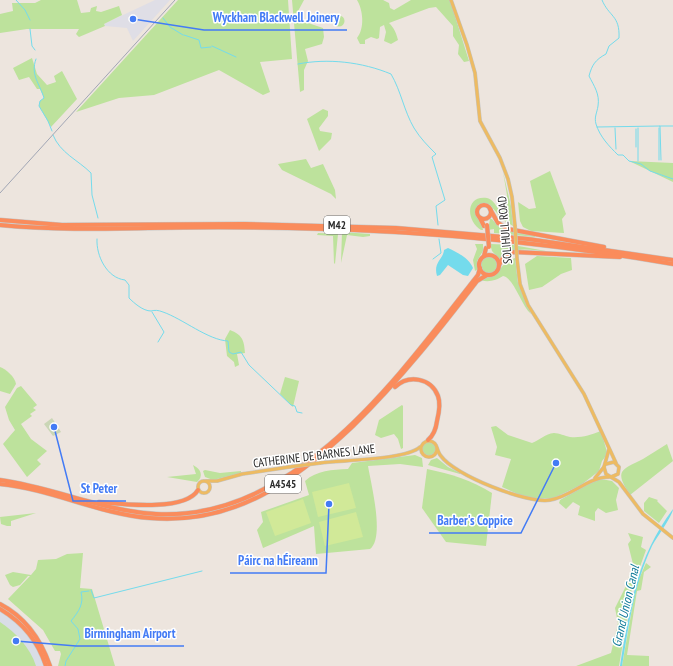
<svg xmlns="http://www.w3.org/2000/svg" width="673" height="666" font-family="'PT Sans Narrow',sans-serif">
	<style>
		.industrial { fill: #dfdee6 }
		.airport { fill: #d9dde6 }
		.green { fill: #bde29c }
		.cemetery { fill: #cad6b6 }
		.pitch { fill: #d1e998 }
		.water { fill: #74dbec }
		.lines { fill: none; stroke-linecap: round; stroke-linejoin: round }
		.stream { stroke: #74dbec; stroke-width: 1 }
		.major-casing { stroke: #c4c4c4; stroke-width: 4 }
		.highway-casing { stroke: #c4c4c4; stroke-width: 5 }
		.major { stroke: #edbb63; stroke-width: 3 }
		.highway { stroke: #fa8c5c; stroke-width: 4 }
		.rail { stroke: #a1a6b5; stroke-width: 1 }
		.major-bridge-casing { stroke: #c4c4c4; stroke-width: 4; stroke-linecap: butt }
		.highway-bridge-casing { stroke: #c4c4c4; stroke-width: 5; stroke-linecap: butt }
		.major-bridge { stroke: #edbb63; stroke-width: 3 }
		.highway-bridge { stroke: #fa8c5c; stroke-width: 4 }
		.labels { text-anchor: middle; stroke-width: 3; stroke-linejoin: round; paint-order: stroke }
		.shield { fill: #fff; stroke: #6b6b6b; stroke-width: 1 }
		.shield-label { font-size: 11px; font-weight: bold; fill: #2b2b2b }
		.street-label { font-size: 12px; fill: #2b2b2b; stroke: #fff }
		.water-label { font-size: 13px; font-style: italic; fill: #117c9a; stroke: #fff }
		.leader { fill: none; stroke: #437bf5; stroke-width: 1.5 }
		.callout-dot { fill: #437bf5; stroke: #fff; stroke-width: 1.5 }
		.callout-label { font-size: 13px; text-anchor: middle; font-weight: bold; fill: #437bf5; stroke: #fff; stroke-width: 3; stroke-linejoin: round; paint-order: stroke }
	</style>
	<rect width="100%" height="100%" fill="#ede5de"/>
	<!-- industrial -->
	<path class="industrial" d="M155,0H170L133,41L127,28L105,26L104,24Z"/>
	<!-- airport -->
	<path class="airport" d="M0,612L16,623L25,633L37,648L44,666H0Z"/>
	<!-- green -->
	<g class="green">
		<path d="M41,0H77L81,13L90,12L91,8L97,6L96,11L101,12L119,6L122,15L104,24L105,26L79,37L76,34L79,29H27L0,33V14L13,11L12,3H35Z"/>
		<path d="M178,0H288L292,59L260,62L270,92L263,95L219,70L154,95L119,98L76,112Z"/>
		<path d="M292,0H304L297,13L293,14L296,22L302,21L323,28L324,37L322,44L305,49L308,61L304,70V90L300,92Z"/>
		<path d="M357,0H383L389,3L390,8L394,10L411,0H450L469,61L464,62L458,54L459,45L453,36V26L436,7L429,8L389,23C394,28 396,32 398,40L391,44L384,41L386,32L384,25L380,27L379,38L377,39L371,37L365,40V44H360L357,38C365,28 363,10 357,0Z"/>
		<circle cx="339" cy="21" r="5.5"/>
		<path d="M32,58L37,74L47,85L56,82L54,76L62,71L77,99L51,127L39,106L40,101L44,98L40,89H37L29,77L19,80L13,68Z"/>
		<path d="M323,109L328,111V116L319,128L320,131L332,133L331,139L319,151L307,119Z"/>
		<path d="M306,159L311,168L323,164L335,190L336,199L331,194L282,170L278,164Z"/>
		<path d="M629,161L673,163V182Z"/>
		<path d="M550,171L566,214L562,219L564,233L531,231L523,227L520,221L518,202L529,209L536,208L530,181Z"/>
		<path d="M503,172L511,206L513,226L503,220L490,205L483,203L478,205L475,212L482,224L483,230H481C466,221 465,195 487,198C496,200 496,211 504,211L507,195Z"/>
		<path d="M490,219H492C502,233 520,233 535,236V237L494,233V229L488,230Z"/>
		<path d="M342,232L370,234V236L363,237L347,235L341,263Z"/>
		<path d="M318,233L338,234L335,264L334,263L333,236L317,235Z"/>
		<path d="M475,244H483V251L477,261L478,269L475,271L473,260L477,249Z"/>
		<path d="M490,244L513,245L546,251C531,250 510,245 500,260L492,251Z"/>
		<path d="M537,256L571,258L572,270L561,274L542,287L529,290L525,264Z"/>
		<circle cx="489" cy="265" r="8"/>
		<path d="M515,258L518,283L531,314C521,305 514,278 503,276C497,280 488,283 481,280L488,277H493L507,261Z"/>
		<path d="M230,330C242,335 244,339 245,353L237,354L239,365L235,367L234,362L227,356L225,339Z"/>
		<path d="M0,367C6,369 15,377 16,384L10,394L0,391Z"/>
		<path d="M285,377L299,381L293,407L280,394Z"/>
		<path d="M21,386L37,405L33,408L36,410L30,414L32,416L21,424L31,439L47,451L37,460L41,464L27,477L3,444L15,430L9,420L5,407L17,388Z"/>
		<path d="M402,405L403,406V448L401,449L398,439L394,434L381,438L375,435L379,420Z"/>
		<path d="M496,426L508,435L532,443C540,440 545,434 554,433C559,433 565,436 570,437C582,438 590,435 601,431L607,452L606,456L602,461L599,471L581,485L554,498L539,499L522,496L502,487L511,459L495,455L497,447L491,427Z"/>
		<circle cx="429" cy="449" r="7"/>
		<path d="M667,444L673,461L630,495C614,470 621,470 643,459C651,454 659,449 667,444Z"/>
		<path d="M415,455L422,458L423,467L400,464L368,466C371,484 385,538 370,549L316,554L314,526L263,548L257,530L263,522L261,512L309,495L305,481C317,470 332,470 348,469L352,463Z"/>
		<path d="M437,458L448,467L460,473V474L428,465L431,460Z"/>
		<path d="M193,465C201,469 204,476 197,482L167,477L196,474Z"/>
		<path d="M427,469C451,474 471,480 492,493L486,546L446,542L422,508Z"/>
		<path d="M205,470L220,473L241,471V473L213,480L205,477L203,471Z"/>
		<path d="M601,479L612,481L619,488L616,500L618,510L606,513L598,508L595,512V521L578,515L580,506L573,502L566,509L559,503L560,500L594,481Z"/>
		<path d="M649,497L658,500L657,501L667,511L659,523L644,511V503Z"/>
		<path d="M36,513L11,521V526H7L1,524L0,517Z"/>
		<path d="M628,533L643,537L641,547L646,550L632,589L619,666H576L611,653L618,623L615,608L626,586L633,564L628,544L631,540Z"/>
		<path d="M83,553L80,588L92,589L115,666H58L61,654L60,651H55L43,630L8,599L30,576H28L20,585L13,587L10,585L5,575L13,572L31,575L36,569L38,560L56,559L67,554Z"/>
		<path d="M646,563L651,567L644,572L641,590L637,591L627,655L649,656V666H622L636,586Z"/>
		<path d="M0,622C16,633 30,647 36,666H0Z"/>
	</g>
	<!-- cemetery -->
	<path class="cemetery" d="M52,418L61,432L53,436L44,424Z"/>
	<!-- pitch -->
	<g class="pitch">
		<path d="M349,483L356,508L318,517L312,492Z"/>
		<path d="M303,499L311,523L275,536L266,512Z"/>
		<path d="M356,512L363,537L325,546L319,522Z"/>
	</g>
	<!-- water -->
	<g class="water">
		<path d="M448,248C458,253 469,258 473,268L468,276L463,275L448,265L440,275L437,276C433,262 443,260 444,250Z"/>
		<path d="M673,509C673,515 657,537 652,546C634,584 629,625 622,666H620C630,607 636,558 673,509Z"/>
	</g>
	<g class="lines">
		<!-- stream -->
		<g class="stream">
			<path d="M16,0L25,10L30,20"/>
			<path d="M602,0C609,17 620,15 619,38L609,46L606,54C595,60 592,65 589,76C594,86 600,94 598,106C597,113 594,117 596,124C600,137 609,146 618,155H623L629,161L641,164L650,171L673,179"/>
			<path d="M163,18L170,27L183,35"/>
			<path d="M30,29L32,46L35,50"/>
			<path d="M184,35L199,40L201,48L211,47"/>
			<path d="M212,46L236,57"/>
			<path d="M36,59C30,75 40,84 44,98L40,101L39,106L48,121L52,131"/>
			<path d="M298,64C328,58 362,62 391,74C401,91 404,111 414,128C420,138 428,146 436,154L432,157L445,200L436,206L438,225"/>
			<path d="M660,126H673"/>
			<path d="M597,127L660,126L661,160"/>
			<path d="M615,128L616,149"/>
			<path d="M638,128V161"/>
			<path d="M636,129V147"/>
			<path d="M53,135C60,153 78,160 91,173L92,195L98,218"/>
			<path d="M659,160V128"/>
			<path d="M97,239C96,256 107,278 125,280L129,285V298C134,303 143,311 151,311C155,310 158,310 163,312C183,319 208,340 228,341L229,352L233,354L241,352L249,365L291,405L295,406L297,412L302,413"/>
			<path d="M433,259L441,253L439,239"/>
			<path d="M152,312L164,332L158,342"/>
			<path d="M91,590L94,598L202,571"/>
			<path d="M65,666L66,661L80,639L78,629L71,621C79,611 84,604 81,592L89,591"/>
		</g>
		<defs>
			<g id="major">
				<path d="M451,0L467,45L475,73L480,121L500,158L508,179L512,197L515,226"/>
				<path d="M517,259L520,284L528,305L584,394L616,463"/>
				<circle cx="429" cy="449" r="8"/>
				<path d="M437,448C438,451 439,454 441,456C454,475 527,504 550,500C571,497 588,477 609,477"/>
				<path d="M609,449L604,467L606,474L619,482L643,514L673,538"/>
				<path d="M320,463C342,460 406,460 420,447"/>
				<path d="M606,464L614,462L619,467L618,474L611,477"/>
				<path d="M595,478L604,467"/>
				<circle cx="204" cy="487" r="6"/>
				<path d="M206,481H217L242,474L289,467"/>
			</g>
			<g id="highway">
				<circle cx="484" cy="212" r="7"/>
				<path d="M490,209L498,223L508,229L604,247"/>
				<path d="M480,218L484,226"/>
				<path d="M0,220L62,225L244,224L396,228L528,239L673,260"/>
				<path d="M0,225C50,230 99,229 149,228C195,227 242,227 288,228C417,230 546,242 673,264"/>
				<circle cx="489" cy="265" r="10"/>
				<path d="M484,256L486,248"/>
				<path d="M499,265L504,256L514,252L620,257"/>
				<path d="M395,387C409,374 431,378 438,396C441,404 439,413 437,421C436,429 434,435 428,440"/>
				<path d="M0,480C53,487 102,511 156,514C297,522 401,373 478,275L480,268"/>
				<path d="M0,484C51,489 99,514 150,518C235,525 295,481 353,426C399,381 438,332 477,281L487,275"/>
				<path d="M99,502C121,504 185,512 198,490"/>
				<path d="M0,604C25,617 41,640 50,666"/>
				<path d="M0,609C22,622 38,641 46,666"/>
			</g>
		</defs>
		<!-- major casing -->
		<use href="#major" class="major-casing"/>
		<!-- highway casing -->
		<use href="#highway" class="highway-casing"/>
		<!-- major -->
		<use href="#major" class="major"/>
		<!-- highway -->
		<use href="#highway" class="highway"/>
		<!-- rail -->
		<path class="rail" d="M0,193L175,0"/>
		<defs>
			<g id="major-bridge">
				<path d="M515,226L517,259"/>
				<path d="M289,467L320,463"/>
			</g>
			<path id="highway-bridge" d="M487,225L489,247"/>
		</defs>
		<!-- major-bridge casing -->
		<use href="#major-bridge" class="major-bridge-casing"/>
		<!-- highway-bridge casing -->
		<use href="#highway-bridge" class="highway-bridge-casing"/>
		<!-- major-bridge -->
		<use href="#major-bridge" class="major-bridge"/>
		<!-- highway-bridge -->
		<use href="#highway-bridge" class="highway-bridge"/>
	</g>
	<g class="labels">
		<!-- shield labels -->
		<g class="shield">
			<rect x="324" y="216" width="26" height="18" rx="3"/>
			<rect x="265" y="475" width="36" height="18" rx="3"/>
		</g>
		<g class="shield-label">
			<text x="337" y="229">M42</text>
			<text x="283" y="488">A4545</text>
		</g>
		<!-- street labels -->
		<g class="street-label">
			<text transform="translate(505 230) rotate(-95)" y="4">SOLIHULL ROAD</text>
			<text transform="translate(314 456) rotate(-7)" y="4">CATHERINE DE BARNES LANE</text>
		</g>
		<!-- water labels -->
		<g class="water-label">
			<text transform="translate(625 606) rotate(-77)" y="5">Grand Union Canal</text>
		</g>
	</g>
	<!-- callouts -->
	<path class="leader" d="M133 19L204 30H347M54 427L73 501H126M556 463L521 533H429M329 504L326 573H230M16 641L76 646H184"/>
	<g class="callout-dot">
		<circle cx="133" cy="19" r="4"/>
		<circle cx="54" cy="427" r="4"/>
		<circle cx="556" cy="463" r="4"/>
		<circle cx="329" cy="504" r="4"/>
		<circle cx="16" cy="641" r="4"/>
	</g>
	<g class="callout-label">
		<text x="276" y="22">Wyckham Blackwell Joinery</text>
		<text x="99" y="493">St Peter</text>
		<text x="475" y="525">Barber's Coppice</text>
		<text x="278" y="565">Páirc na hÉireann</text>
		<text x="130" y="638">Birmingham Airport</text>
	</g>
</svg>
